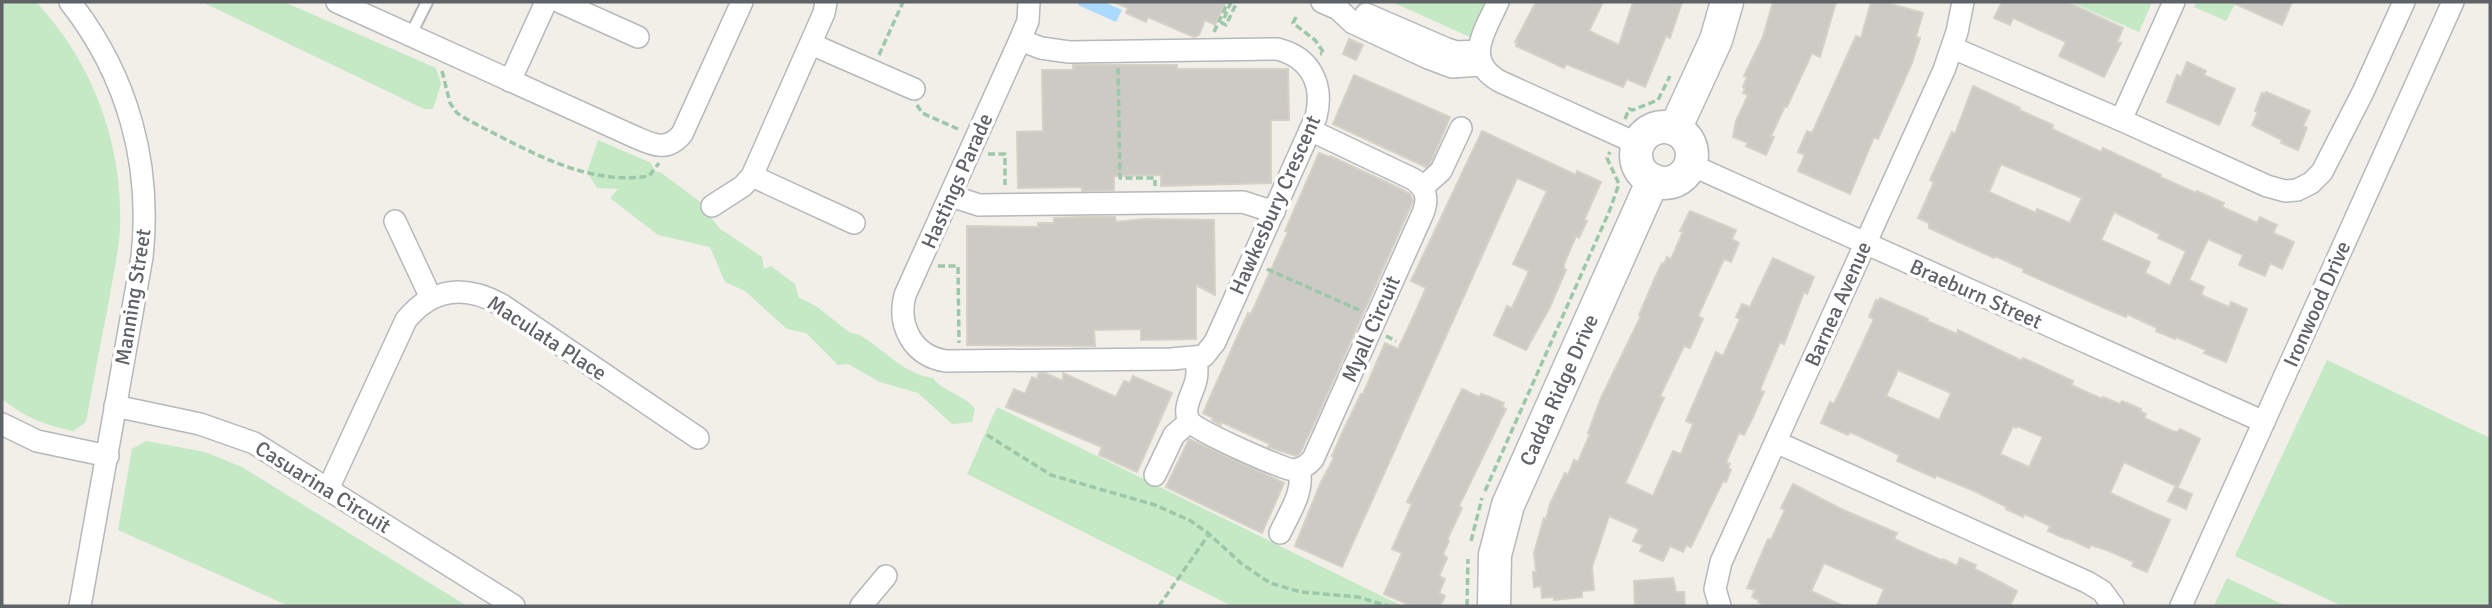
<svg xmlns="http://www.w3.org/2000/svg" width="2492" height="608" font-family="Signika,sans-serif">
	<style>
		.green { fill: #c5e8c5 }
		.water { fill: #aadaff }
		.building { fill: #cccac5; stroke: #d6d1c6; stroke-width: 2; fill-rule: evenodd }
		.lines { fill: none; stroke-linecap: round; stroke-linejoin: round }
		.lane-casing { stroke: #b5b8bc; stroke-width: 14 }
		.street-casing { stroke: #b5b8bc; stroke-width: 24 }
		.secondary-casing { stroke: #b6babf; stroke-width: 35 }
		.path { stroke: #9cc7a9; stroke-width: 3.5; stroke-dasharray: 7 3.5; stroke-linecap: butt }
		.lane { stroke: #fff; stroke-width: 10 }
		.street { stroke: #fff; stroke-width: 21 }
		.secondary { stroke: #fff; stroke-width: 32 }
		.labels { text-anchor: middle; stroke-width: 7; stroke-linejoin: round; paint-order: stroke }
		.street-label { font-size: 21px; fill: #5f6368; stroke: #fff }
	</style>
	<rect width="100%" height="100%" fill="#f1efe8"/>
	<!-- green -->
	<g class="green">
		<path d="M2,2H36C93,62 123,144 120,227C119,253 112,280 108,306C100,345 93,384 86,422L73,431C43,424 26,418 2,399Z"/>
		<path d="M202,2H284L436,68L441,84L433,109H424Z"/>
		<path d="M1392,2H1487L1470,37Z"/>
		<path d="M2070,2H2152L2139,32Z"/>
		<path d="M2197,2H2235V4L2226,21L2194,7Z"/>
		<path d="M598,140L651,163L655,172H660L699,201L719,228L762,257L764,269L771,266L795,284L799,298C819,305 831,319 848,331C853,335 858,333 863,337C885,351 906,375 933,378C944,393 964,394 975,409L972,422L952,424L918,393L880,382L848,364L838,365L806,333L787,329L745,291L725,282L710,247L658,235L610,198L618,189L597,188L587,172Z"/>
		<path d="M2327,360L2490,438V606H2342L2235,556Z"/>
		<path d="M997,407L1402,606H1232L967,474Z"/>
		<path d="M146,441L205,452L242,467L467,606H289L118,530L132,449Z"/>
		<path d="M2227,578L2286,606H2214Z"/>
	</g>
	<!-- water -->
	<path class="water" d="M1079,2H1104L1122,10L1116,22L1078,5Z"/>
	<!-- building -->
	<g class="building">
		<path d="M1114,2H1226L1215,25L1205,20L1199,35L1194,37L1148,17L1146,22L1126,13L1128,8Z"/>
		<path d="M1536,2H1603L1589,31L1619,45L1633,2H1682L1670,38L1666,36L1645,87L1627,79L1623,87L1566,64L1564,68L1516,46L1517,42H1515Z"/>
		<path d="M1773,2H1836L1820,57L1812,53L1787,107L1785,106L1771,136L1774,137L1766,155L1746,146L1748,143L1733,137L1736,121L1748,95L1743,93L1745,89L1743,87L1747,77L1744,76L1763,37Z"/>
		<path d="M1871,2H1884L1923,13L1916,37L1920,38L1912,63L1878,139L1874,137L1850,194L1798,171L1805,155L1798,152L1807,131L1812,133L1813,131L1856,36L1861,38Z"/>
		<path d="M2002,2H2067L2123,28L2117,42L2121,43L2104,77L2059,56L2066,42L2013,18L2010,25L1994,18Z"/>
		<path d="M2231,2H2292L2282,25Z"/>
		<path d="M1349,39L1363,45L1356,60L1343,54Z"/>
		<path d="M2187,62L2206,71L2204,75L2235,89L2219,125L2167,102L2177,75L2181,77Z"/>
		<path d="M1073,65H1177V69H1288L1289,120H1271V183L1161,186V175L1114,176V190L1082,191V187L1018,188L1017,132L1043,131L1042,70H1073Z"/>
		<path d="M1354,75L1450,117L1430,164L1426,167L1333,124Z"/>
		<path d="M1973,86L2020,108L2019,110L2053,125L2052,129L2101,152L2103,148L2161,175L2160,177L2196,193L2197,191L2224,203L2222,207L2257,223L2260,217L2277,225L2273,233L2294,242L2282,269L2270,263L2265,276L2239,265L2243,255L2208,239L2189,280L2204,287L2201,295L2229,307L2231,302L2247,309L2226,362L2204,353L2206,350L2176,337L2175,339L2156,331L2157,328L2127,314L2126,317L2109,310L2023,272L2024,269L1995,256L1994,258L1929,228V223L1918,218L1934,182L1930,180L1952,132L1955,134ZM2001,164L2082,198L2070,223L2037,209L2036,213L1989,192ZM2114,212L2160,234L2158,238L2186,251L2170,286L2145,273L2150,262L2101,240Z"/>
		<path d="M2266,92L2310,111L2303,126L2307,128L2298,150L2281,143L2282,140L2252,125L2258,112L2255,111L2262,93L2265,94Z"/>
		<path d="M1482,131L1576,175L1577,171L1601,182L1584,220L1587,221L1579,238L1576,236L1564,264V269L1566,270L1549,309L1526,350L1494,335L1507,306L1512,308L1529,271L1513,264L1547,191L1517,178L1342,567L1295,546L1321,482L1334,458L1332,456L1343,431L1361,394H1363L1385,343L1398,349L1415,313L1426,288L1411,281Z"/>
		<path d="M1319,153L1329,157L1330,156L1399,188L1410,194L1413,201L1317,417L1300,453L1296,456L1268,447L1270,444L1221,422V425L1212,420L1213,418L1203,413L1248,313L1251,314L1288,232L1285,231Z"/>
		<path d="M1690,211L1736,230L1732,239L1739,243L1731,262L1724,259L1698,316L1703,319L1690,348L1684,346L1660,396L1664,398L1625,483L1653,496L1673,451L1681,454L1693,424L1686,421L1716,352L1723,356L1740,319L1736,317L1742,304L1750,307L1773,258L1814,277L1807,294L1804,292L1784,344L1780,342L1766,375L1760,390L1764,392L1752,419L1744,435L1739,433L1726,462L1730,464L1728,468L1731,470L1726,482L1723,481L1691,547L1686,545L1683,552L1670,546L1663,561L1640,551L1643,545L1633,541L1639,529L1609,516L1592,567L1594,590L1582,591V597L1554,600V597L1542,598L1541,586L1534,587L1533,572H1536L1534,553L1544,518L1546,519L1550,504L1565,473L1568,475L1574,460L1578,462L1590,434L1588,433L1601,398L1641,316L1639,315L1654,280L1662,263L1664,264L1667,257L1671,259L1683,232L1680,231Z"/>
		<path d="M1082,217H1115L1116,222L1144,219L1214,220L1215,295L1196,285V339L1141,340V329L1094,330L1095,346L967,345V226L1038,227V223H1054V218Z"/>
		<path d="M1880,298L1928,319L1927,321L1957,334L1958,330L2022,361L2023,358L2073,381L2071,385L2102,399L2103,397L2120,404L2122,401L2141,409L2140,411L2146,414L2144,418L2172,431L2178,432L2180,429L2200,439L2178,487L2124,462L2110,493L2170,520L2147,572L2132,566L2134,562L2109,551L2091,545L2089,548L2067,538L2066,539L2048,531L2050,526L2025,514L2023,517L2006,509L2007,507L1972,490L1936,475L1935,478L1897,461L1899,455L1887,449L1850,432L1848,435L1821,423L1830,402L1834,404L1854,362L1874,319L1869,317L1876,300L1879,301ZM1898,370L1951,393L1939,420L1886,396ZM2013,426L2016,428L2017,426L2043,437L2029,467L2000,454Z"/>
		<path d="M1039,373H1045L1063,381V373L1116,397L1124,381L1130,383L1133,376L1172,393L1137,472L1099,455L1102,447L1006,407L1014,389L1025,394L1032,377L1037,379Z"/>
		<path d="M1462,389L1479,397L1481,394L1490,397L1504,403L1502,407L1506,409L1459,506L1462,508L1447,540L1449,541L1443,554L1447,558L1439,576L1445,579L1439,593L1445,596L1440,606H1412L1384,594L1402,553L1392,549L1412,504L1407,502Z"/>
		<path d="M1189,439L1284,483L1262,533L1166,487Z"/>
		<path d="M1793,484L1841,509L1897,533L1894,539L1943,561V559L1957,566L1960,558L1976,565L1974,569L1979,571L2017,591L2010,606H1877L1884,589L1824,563L1811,591L1843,606H1766L1758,602L1759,600L1752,597L1755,590L1747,588L1768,539L1771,540L1785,510L1781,508Z"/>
		<path d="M2175,487L2192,494L2186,509L2168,501Z"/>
		<path d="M1673,578L1676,592H1684L1685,606H1635L1634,581Z"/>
	</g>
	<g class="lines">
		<defs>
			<path id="lane" d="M410,36L427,2"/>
			<g id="street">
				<path d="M70,2C128,76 152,164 142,257L80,606"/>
				<path d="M337,2L635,137C653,145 667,152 682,134L742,2"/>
				<path d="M560,2L638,37"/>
				<path d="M1322,2L1338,9L1353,23L1428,58L1452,67L1481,65"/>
				<path d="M1498,2C1485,31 1463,60 1499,81L1638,144"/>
				<path d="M1366,14L1447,49L1456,52L1479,51"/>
				<path d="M1020,40L1041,48L1069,52L1277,49C1311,57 1324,85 1316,117L1215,342L1204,356L1171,359L946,361C913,356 897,326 905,295L1020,40L1028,21L1029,2"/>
				<path d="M811,44L914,89"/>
				<path d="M1953,48L2121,120L2267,186L2285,191L2297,190L2311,183L2322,172L2363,92L2404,2"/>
				<path d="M510,81L546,2"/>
				<path d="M2121,120L2174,2"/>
				<path d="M1689,164L2264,422"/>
				<path d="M752,176L854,223"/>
				<path d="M1423,187L1441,171L1461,128"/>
				<path d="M951,196L979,205L1243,202L1274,212"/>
				<path d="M712,206L743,186L752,176L824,13L826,2"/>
				<path d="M395,221L431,298"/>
				<path d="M1196,358C1197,366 1198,373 1196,380C1193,394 1181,409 1190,422C1195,430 1284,470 1294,470C1302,469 1308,465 1313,459L1423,213C1429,198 1426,188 1413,179L1310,130"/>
				<path d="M115,406L200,424L254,443L514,606"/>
				<path d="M2,424L37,441L108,456"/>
				<path d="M1776,442L2087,582L2102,591L2113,606"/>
				<path d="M1155,475L1174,435L1189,422"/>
				<path d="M328,489L406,320C433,287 466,285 502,305L698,438"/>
				<path d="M1280,533C1289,513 1305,491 1299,469"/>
				<path d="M861,606L886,576"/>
				<path d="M1720,606L1715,589L1721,562L1944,70L1957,32L1963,2"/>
				<path d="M2181,606L2453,2"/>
			</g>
			<g id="secondary">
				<circle cx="1664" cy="155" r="28"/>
				<path d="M1675,129L1716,40L1727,2"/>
				<path d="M1494,606L1495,555L1508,505L1653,180"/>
			</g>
		</defs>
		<!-- lane casing -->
		<use href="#lane" class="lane-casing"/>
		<!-- street casing -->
		<use href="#street" class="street-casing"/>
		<!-- secondary casing -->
		<use href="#secondary" class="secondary-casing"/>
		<!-- path -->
		<g class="path">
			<path d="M1231,2L1222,23L1226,25L1237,2"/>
			<path d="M1296,17L1293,23L1315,40L1324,53L1320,54"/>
			<path d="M1214,32L1228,2"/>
			<path d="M879,55L903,2"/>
			<path d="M1118,68L1120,178H1155V186"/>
			<path d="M442,71L450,103L457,113C472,123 488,130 505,139C550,162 597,184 649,176L659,163"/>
			<path d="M917,105L922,113L958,129"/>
			<path d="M1625,119L1629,109L1633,110L1658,100L1670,76"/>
			<path d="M988,154H1005V185"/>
			<path d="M938,266H958L959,343"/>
			<path d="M1267,269L1359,310"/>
			<path d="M1386,336L1396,341"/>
			<path d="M987,435L1051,475L1155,505L1191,521L1209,534L1242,564L1270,583L1301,592L1358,597L1388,606"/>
			<path d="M1485,491L1609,212L1619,184L1607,158L1610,152"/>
			<path d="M1471,541L1482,498"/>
			<path d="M1159,606L1209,534"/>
			<path d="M1467,606L1468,559"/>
		</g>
		<!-- lane -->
		<use href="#lane" class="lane"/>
		<!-- street -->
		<use href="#street" class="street"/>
		<!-- secondary -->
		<use href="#secondary" class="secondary"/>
	</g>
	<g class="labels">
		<!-- street labels -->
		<g class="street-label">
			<text transform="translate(957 181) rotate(-66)" y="7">Hastings Parade</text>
			<text transform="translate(1275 205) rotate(-66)" y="7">Hawkesbury Crescent</text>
			<text transform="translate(1976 294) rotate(24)" y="7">Braeburn Street</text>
			<text transform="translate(133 297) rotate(-81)" y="7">Manning Street</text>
			<text transform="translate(1838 304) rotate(-66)" y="7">Barnea Avenue</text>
			<text transform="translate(2317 304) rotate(-66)" y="7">Ironwood Drive</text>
			<text transform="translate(1371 329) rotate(-66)" y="7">Myall Circuit</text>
			<text transform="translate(547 338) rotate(33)" y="7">Maculata Place</text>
			<text transform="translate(1559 390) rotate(-66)" y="7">Cadda Ridge Drive</text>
			<text transform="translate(323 487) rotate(32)" y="7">Casuarina Circuit</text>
		</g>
	</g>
	<!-- border -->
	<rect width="2492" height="608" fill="none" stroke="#5f6368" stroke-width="7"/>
</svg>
